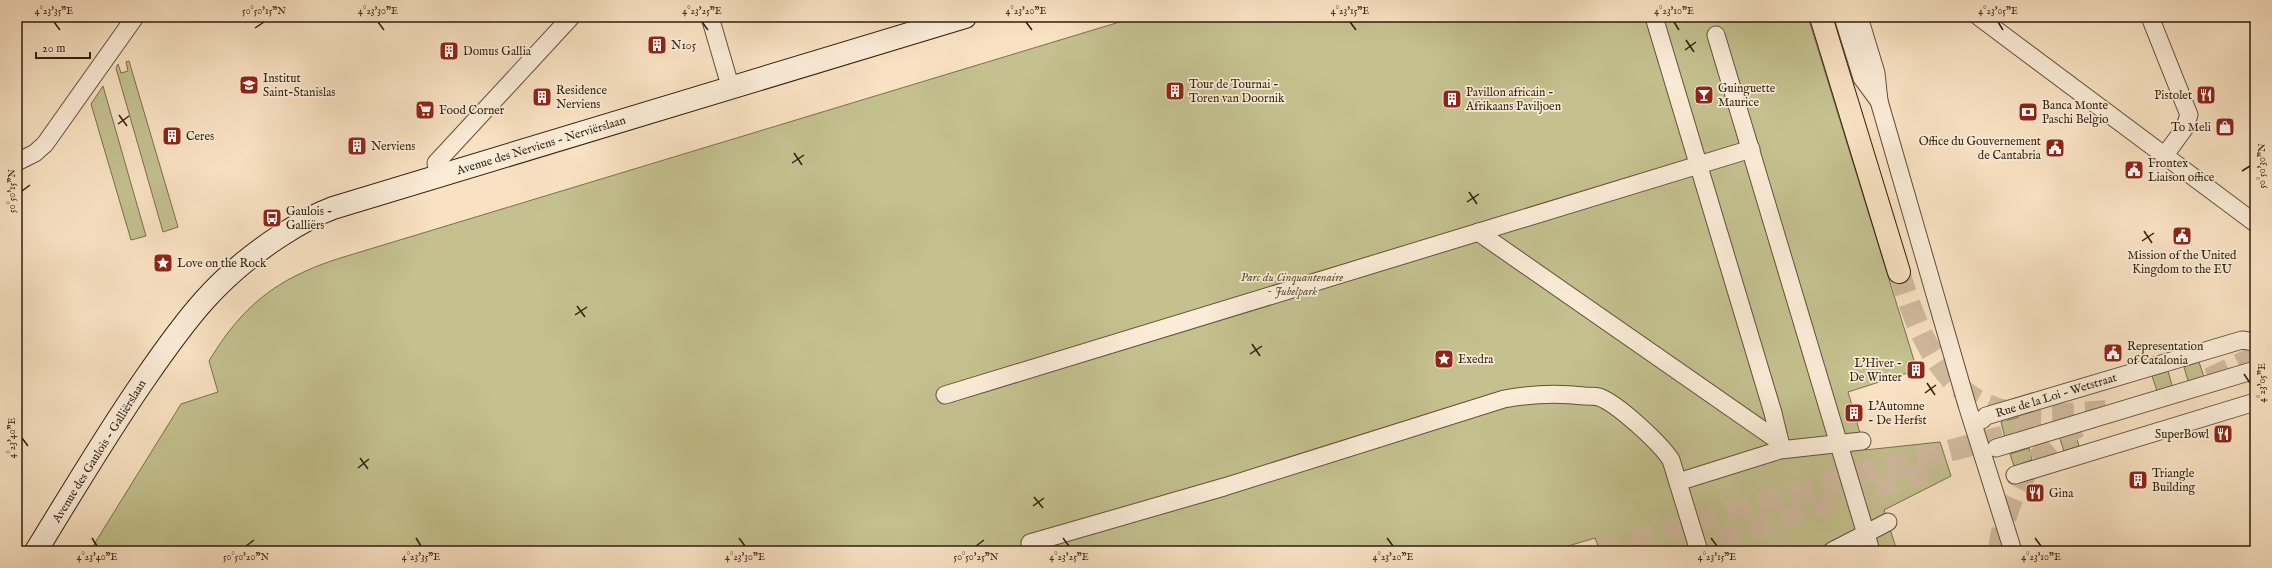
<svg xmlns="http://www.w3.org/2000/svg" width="2272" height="568" font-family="'IM FELL English',serif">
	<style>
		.green { fill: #c4c18f; stroke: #7a704e }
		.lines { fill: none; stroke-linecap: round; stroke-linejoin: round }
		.highway-tunnel { stroke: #d1bb9f; stroke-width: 22; stroke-dasharray: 22 11; stroke-linecap: butt }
		.street-casing { stroke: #63503a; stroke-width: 19 }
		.secondary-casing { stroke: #311f0d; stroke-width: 24 }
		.highway-casing { stroke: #311f0d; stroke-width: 24 }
		.street { stroke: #fbecd8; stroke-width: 17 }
		.secondary { stroke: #fbecd8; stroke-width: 22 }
		.highway { stroke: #f9e2c3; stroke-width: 22 }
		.ticks { fill: none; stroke: #311f0d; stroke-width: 1.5 }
		.labels { text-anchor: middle; stroke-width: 3.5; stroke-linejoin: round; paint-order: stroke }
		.poi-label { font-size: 12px; fill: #311f0d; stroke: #fbecd8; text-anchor: start }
		.street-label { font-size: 12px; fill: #311f0d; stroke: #fbecd8 }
		.park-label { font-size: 12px; font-style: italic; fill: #5d5034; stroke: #fbecd8 }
		.neatline { fill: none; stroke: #311f0d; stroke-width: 1.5 }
		.ticks-label { font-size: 10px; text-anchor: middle; fill: #311f0d }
	</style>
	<rect width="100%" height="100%" fill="#f9e2c3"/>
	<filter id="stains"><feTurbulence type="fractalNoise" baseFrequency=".005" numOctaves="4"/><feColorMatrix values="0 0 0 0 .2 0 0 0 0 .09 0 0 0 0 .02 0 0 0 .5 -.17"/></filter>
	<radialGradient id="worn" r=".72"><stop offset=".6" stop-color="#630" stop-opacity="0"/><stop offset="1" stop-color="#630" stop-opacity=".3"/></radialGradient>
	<!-- green -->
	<g class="green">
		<path d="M1136,17H1808L1917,370L1848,392L1865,450L1940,442L1951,476L1884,510L1897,551H1600L1595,538L1551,551H90L181,404L218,392L209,361C242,306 276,279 337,259Z"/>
		<path d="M129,61L178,227L163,232L116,68L118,64L121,73L128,71L126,62Z"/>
		<path d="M103,86L146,236L131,240L91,104Z"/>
		<path d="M2199,362L2205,380L2189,384L2184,367Z"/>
		<path d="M2168,371L2173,389L2158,394L2152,376Z"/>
		<path d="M2019,417L2024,432L2005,438L2001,422Z"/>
		<path d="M2074,429L2079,446L2064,451L2058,433Z"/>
		<path d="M2029,448L2032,460L2014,466L2010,454Z"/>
	</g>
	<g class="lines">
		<!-- highway-tunnel -->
		<g class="highway-tunnel">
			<path d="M1899,272C1918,333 1944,405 2018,413C2047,417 2077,413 2106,411"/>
			<path d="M2209,379L2255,357"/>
			<path d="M1601,551L1857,475L2036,428"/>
			<path d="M1688,551L1939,467"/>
			<path d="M1999,551C2006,492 2033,449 2087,422"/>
		</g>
		<defs>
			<g id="street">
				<path d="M710,17L731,89"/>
				<path d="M1654,17L1773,413L1780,442"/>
				<path d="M1843,17L1862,78L1879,101"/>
				<path d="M1859,17L1876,73L1879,101L1967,405L2013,551"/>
				<path d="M1979,17L2255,223"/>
				<path d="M2150,17L2189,115L2184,129L2165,155"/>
				<path d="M1716,35L1871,551"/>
				<path d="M17,162L35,153L45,144L135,17"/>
				<path d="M438,176L436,163L571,17"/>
				<path d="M1478,232L1780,442V448"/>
				<path d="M945,395L1751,149"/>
				<path d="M1973,423L1982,420L1986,416L2242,340L2255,342"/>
				<path d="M1996,448L2255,370"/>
				<path d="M2015,475L2255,402"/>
				<path d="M1678,482L1780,450L1862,441"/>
				<path d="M1030,543L1224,487L1504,399C1531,394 1557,393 1584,396C1589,396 1595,396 1599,397C1618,404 1660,443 1671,460L1699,551"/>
				<path d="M1832,551L1888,522"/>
			</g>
			<path id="secondary" d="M36,551C71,494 106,435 144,380C186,319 217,277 280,236C297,225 314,215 333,208L965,17"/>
			<path id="highway" d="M1821,17L1899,272"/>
		</defs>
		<!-- street casing -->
		<use href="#street" class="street-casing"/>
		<!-- secondary casing -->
		<use href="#secondary" class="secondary-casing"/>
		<!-- highway casing -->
		<use href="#highway" class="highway-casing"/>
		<!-- street -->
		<use href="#street" class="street"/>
		<!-- secondary -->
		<use href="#secondary" class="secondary"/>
		<!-- highway -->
		<use href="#highway" class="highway"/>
	</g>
	<!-- ticks -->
	<path class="ticks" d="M54,22L60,30M378,22L384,30M702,22L708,30M1026,22L1032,30M1350,22L1356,30M1674,22L1679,30M1998,22L2003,30M255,28L264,22M1686,40L1694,52M1685,50L1696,42M119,115L127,126M118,124L129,116M794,153L802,165M792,163L804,155M2242,171L2250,166M22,191L30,185M1469,192L1477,204M1467,202L1479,194M2144,231L2152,243M2142,241L2154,233M577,306L585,317M575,315L587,307M1252,344L1260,356M1250,354L1262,346M2244,374L2250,383M1927,383L1935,395M1925,393L1936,385M22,438L28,446M360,458L368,469M358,468L369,459M1034,497L1043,508M1033,506L1044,498M92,538L97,546M416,538L421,546M739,538L745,546M1063,538L1069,546M1387,538L1393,546M1711,538L1717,546M2035,538L2041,546M246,546L254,540M976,546L984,540"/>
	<!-- icons -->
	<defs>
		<symbol id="building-square" viewBox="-11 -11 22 22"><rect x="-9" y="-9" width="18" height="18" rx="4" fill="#8f2418" stroke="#fbecd8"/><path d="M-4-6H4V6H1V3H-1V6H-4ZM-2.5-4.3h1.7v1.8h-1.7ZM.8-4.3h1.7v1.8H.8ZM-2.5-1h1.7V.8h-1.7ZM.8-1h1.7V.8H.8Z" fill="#fff"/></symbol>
		<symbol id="school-square" viewBox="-11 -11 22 22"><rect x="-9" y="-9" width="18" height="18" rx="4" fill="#8f2418" stroke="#fbecd8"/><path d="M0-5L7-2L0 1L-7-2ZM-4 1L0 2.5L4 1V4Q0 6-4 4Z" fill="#fff"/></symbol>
		<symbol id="bar-square" viewBox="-11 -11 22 22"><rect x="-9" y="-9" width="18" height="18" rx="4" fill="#8f2418" stroke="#fbecd8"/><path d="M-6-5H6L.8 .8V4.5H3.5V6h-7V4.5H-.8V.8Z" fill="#fff"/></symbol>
		<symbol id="restaurant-square" viewBox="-11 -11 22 22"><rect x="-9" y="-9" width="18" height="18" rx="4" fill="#8f2418" stroke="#fbecd8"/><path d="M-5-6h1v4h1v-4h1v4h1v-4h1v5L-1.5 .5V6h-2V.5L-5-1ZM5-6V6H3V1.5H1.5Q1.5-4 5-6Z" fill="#fff"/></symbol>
		<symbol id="supermarket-square" viewBox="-11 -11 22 22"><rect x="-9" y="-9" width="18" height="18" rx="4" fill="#8f2418" stroke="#fbecd8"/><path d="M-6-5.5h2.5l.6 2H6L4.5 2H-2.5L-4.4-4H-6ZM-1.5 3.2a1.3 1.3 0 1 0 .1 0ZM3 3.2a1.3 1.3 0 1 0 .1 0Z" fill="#fff"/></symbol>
		<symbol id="bank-square" viewBox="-11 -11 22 22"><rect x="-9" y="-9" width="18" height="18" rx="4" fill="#8f2418" stroke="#fbecd8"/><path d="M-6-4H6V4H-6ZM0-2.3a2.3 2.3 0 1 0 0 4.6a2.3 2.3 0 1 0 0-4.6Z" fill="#fff"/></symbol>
		<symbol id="shop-square" viewBox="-11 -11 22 22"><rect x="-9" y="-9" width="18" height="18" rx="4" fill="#8f2418" stroke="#fbecd8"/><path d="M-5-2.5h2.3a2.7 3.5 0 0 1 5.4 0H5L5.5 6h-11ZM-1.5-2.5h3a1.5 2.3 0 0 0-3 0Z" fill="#fff"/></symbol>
		<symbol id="civic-square" viewBox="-11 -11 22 22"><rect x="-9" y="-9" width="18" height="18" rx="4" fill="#8f2418" stroke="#fbecd8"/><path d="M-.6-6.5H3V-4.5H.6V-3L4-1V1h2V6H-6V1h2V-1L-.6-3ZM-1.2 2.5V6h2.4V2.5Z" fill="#fff"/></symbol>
		<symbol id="bus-square" viewBox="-11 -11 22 22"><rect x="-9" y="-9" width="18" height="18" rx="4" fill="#8f2418" stroke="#fbecd8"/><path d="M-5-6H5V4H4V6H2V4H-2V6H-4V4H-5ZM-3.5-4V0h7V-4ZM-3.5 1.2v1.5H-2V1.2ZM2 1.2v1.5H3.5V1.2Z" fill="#fff"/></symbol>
		<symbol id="sight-square" viewBox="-11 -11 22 22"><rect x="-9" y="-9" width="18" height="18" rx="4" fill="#8f2418" stroke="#fbecd8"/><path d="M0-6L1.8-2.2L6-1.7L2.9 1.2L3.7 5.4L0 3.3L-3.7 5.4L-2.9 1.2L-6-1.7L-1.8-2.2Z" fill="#fff"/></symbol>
	</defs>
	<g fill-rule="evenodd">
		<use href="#building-square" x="646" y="34" width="22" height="22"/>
		<use href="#building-square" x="438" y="40" width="22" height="22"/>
		<use href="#school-square" x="238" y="74" width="22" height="22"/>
		<use href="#building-square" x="1164" y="80" width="22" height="22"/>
		<use href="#bar-square" x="1693" y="84" width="22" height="22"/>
		<use href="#restaurant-square" x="2195" y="84" width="22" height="22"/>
		<use href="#building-square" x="531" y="86" width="22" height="22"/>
		<use href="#building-square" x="1441" y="88" width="22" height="22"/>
		<use href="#supermarket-square" x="414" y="99" width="22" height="22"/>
		<use href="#bank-square" x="2017" y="101" width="22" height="22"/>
		<use href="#shop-square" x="2214" y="116" width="22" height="22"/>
		<use href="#building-square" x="161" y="125" width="22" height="22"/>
		<use href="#building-square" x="346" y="135" width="22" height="22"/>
		<use href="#civic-square" x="2044" y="137" width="22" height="22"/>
		<use href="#civic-square" x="2123" y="159" width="22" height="22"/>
		<use href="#bus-square" x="261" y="207" width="22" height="22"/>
		<use href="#civic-square" x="2171" y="225" width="22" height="22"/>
		<use href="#sight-square" x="152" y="252" width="22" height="22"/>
		<use href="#civic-square" x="2102" y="342" width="22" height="22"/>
		<use href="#sight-square" x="1433" y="348" width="22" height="22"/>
		<use href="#building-square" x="1905" y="359" width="22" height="22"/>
		<use href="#building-square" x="1843" y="402" width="22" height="22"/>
		<use href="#restaurant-square" x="2212" y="423" width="22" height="22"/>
		<use href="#building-square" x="2127" y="469" width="22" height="22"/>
		<use href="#restaurant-square" x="2024" y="482" width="22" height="22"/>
	</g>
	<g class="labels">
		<!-- poi labels -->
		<g class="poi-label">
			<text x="671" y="49">N105</text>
			<text x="463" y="55">Domus Gallia</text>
			<text x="263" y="82">Institut<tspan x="263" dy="14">Saint-Stanislas</tspan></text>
			<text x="1189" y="88">Tour de Tournai -<tspan x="1189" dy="14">Toren van Doornik</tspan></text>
			<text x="1718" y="92">Guinguette<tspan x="1718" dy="14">Maurice</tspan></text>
			<text x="556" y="94">Residence<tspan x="556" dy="14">Nerviens</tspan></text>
			<text x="1466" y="96">Pavillon africain -<tspan x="1466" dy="14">Afrikaans Paviljoen</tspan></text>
			<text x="2192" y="99" text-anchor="end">Pistolet</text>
			<text x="2042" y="109">Banca Monte<tspan x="2042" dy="14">Paschi Belgio</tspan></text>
			<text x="439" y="114">Food Corner</text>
			<text x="2211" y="131" text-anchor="end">To Meli</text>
			<text x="186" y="140">Ceres</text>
			<text x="2041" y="145" text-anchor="end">Office du Gouvernement<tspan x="2041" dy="14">de Cantabria</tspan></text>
			<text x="371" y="150">Nerviens</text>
			<text x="2148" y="167">Frontex<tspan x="2148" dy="14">Liaison office</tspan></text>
			<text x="286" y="215">Gaulois -<tspan x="286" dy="14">Galliërs</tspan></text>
			<text x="2182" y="259" text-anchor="middle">Mission of the United<tspan x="2182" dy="14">Kingdom to the EU</tspan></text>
			<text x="177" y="267">Love on the Rock</text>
			<text x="2127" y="350">Representation<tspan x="2127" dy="14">of Catalonia</tspan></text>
			<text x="1458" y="363">Exedra</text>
			<text x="1902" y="367" text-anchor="end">L'Hiver -<tspan x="1902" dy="14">De Winter</tspan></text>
			<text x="1868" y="410">L'Automne<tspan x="1868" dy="14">- De Herfst</tspan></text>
			<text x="2209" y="438" text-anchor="end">SuperBowl</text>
			<text x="2152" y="477">Triangle<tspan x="2152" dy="14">Building</tspan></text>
			<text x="2049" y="497">Gina</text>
		</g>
		<!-- street labels -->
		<g class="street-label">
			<text transform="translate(541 145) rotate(-17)" y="4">Avenue des Nerviens - Nerviërslaan</text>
			<text transform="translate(2056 395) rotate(-17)" y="4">Rue de la Loi - Wetstraat</text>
			<text transform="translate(99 451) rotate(-58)" y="4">Avenue des Gaulois - Galliërslaan</text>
		</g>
		<!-- park labels -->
		<g class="park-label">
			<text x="1292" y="281">Parc du Cinquantenaire<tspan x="1292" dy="14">- Jubelpark</tspan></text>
		</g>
	</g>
	<!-- margin -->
	<rect width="2272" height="568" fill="none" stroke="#f9e2c3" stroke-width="44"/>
	<!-- scale -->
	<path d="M36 52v6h54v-6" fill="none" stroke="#311f0d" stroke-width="2"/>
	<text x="42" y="52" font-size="12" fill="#311f0d" stroke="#fbecd8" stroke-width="3" paint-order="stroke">20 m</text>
	<rect x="22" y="22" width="2228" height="524" class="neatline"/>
	<g class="ticks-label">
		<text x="54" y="14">4°23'35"E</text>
		<text x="264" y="14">50°50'15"N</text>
		<text x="378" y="14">4°23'30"E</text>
		<text x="702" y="14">4°23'25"E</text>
		<text x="1026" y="14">4°23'20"E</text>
		<text x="1350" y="14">4°23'15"E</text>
		<text x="1674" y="14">4°23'10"E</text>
		<text x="1998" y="14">4°23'05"E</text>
		<text transform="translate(2261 166) rotate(-90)" y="4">50°50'30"N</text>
		<text transform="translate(11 191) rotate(-90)" y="4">50°50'15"N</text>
		<text transform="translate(2261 383) rotate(-90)" y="4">4°23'05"E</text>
		<text transform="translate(11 438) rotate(-90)" y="4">4°23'40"E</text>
		<text x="97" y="560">4°23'40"E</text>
		<text x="246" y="560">50°50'20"N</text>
		<text x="421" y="560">4°23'35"E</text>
		<text x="745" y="560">4°23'30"E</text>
		<text x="976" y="560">50°50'25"N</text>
		<text x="1069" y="560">4°23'25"E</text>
		<text x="1393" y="560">4°23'20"E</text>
		<text x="1717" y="560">4°23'15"E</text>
		<text x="2041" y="560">4°23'10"E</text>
	</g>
	<rect width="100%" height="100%" filter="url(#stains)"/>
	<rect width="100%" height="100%" fill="url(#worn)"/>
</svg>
